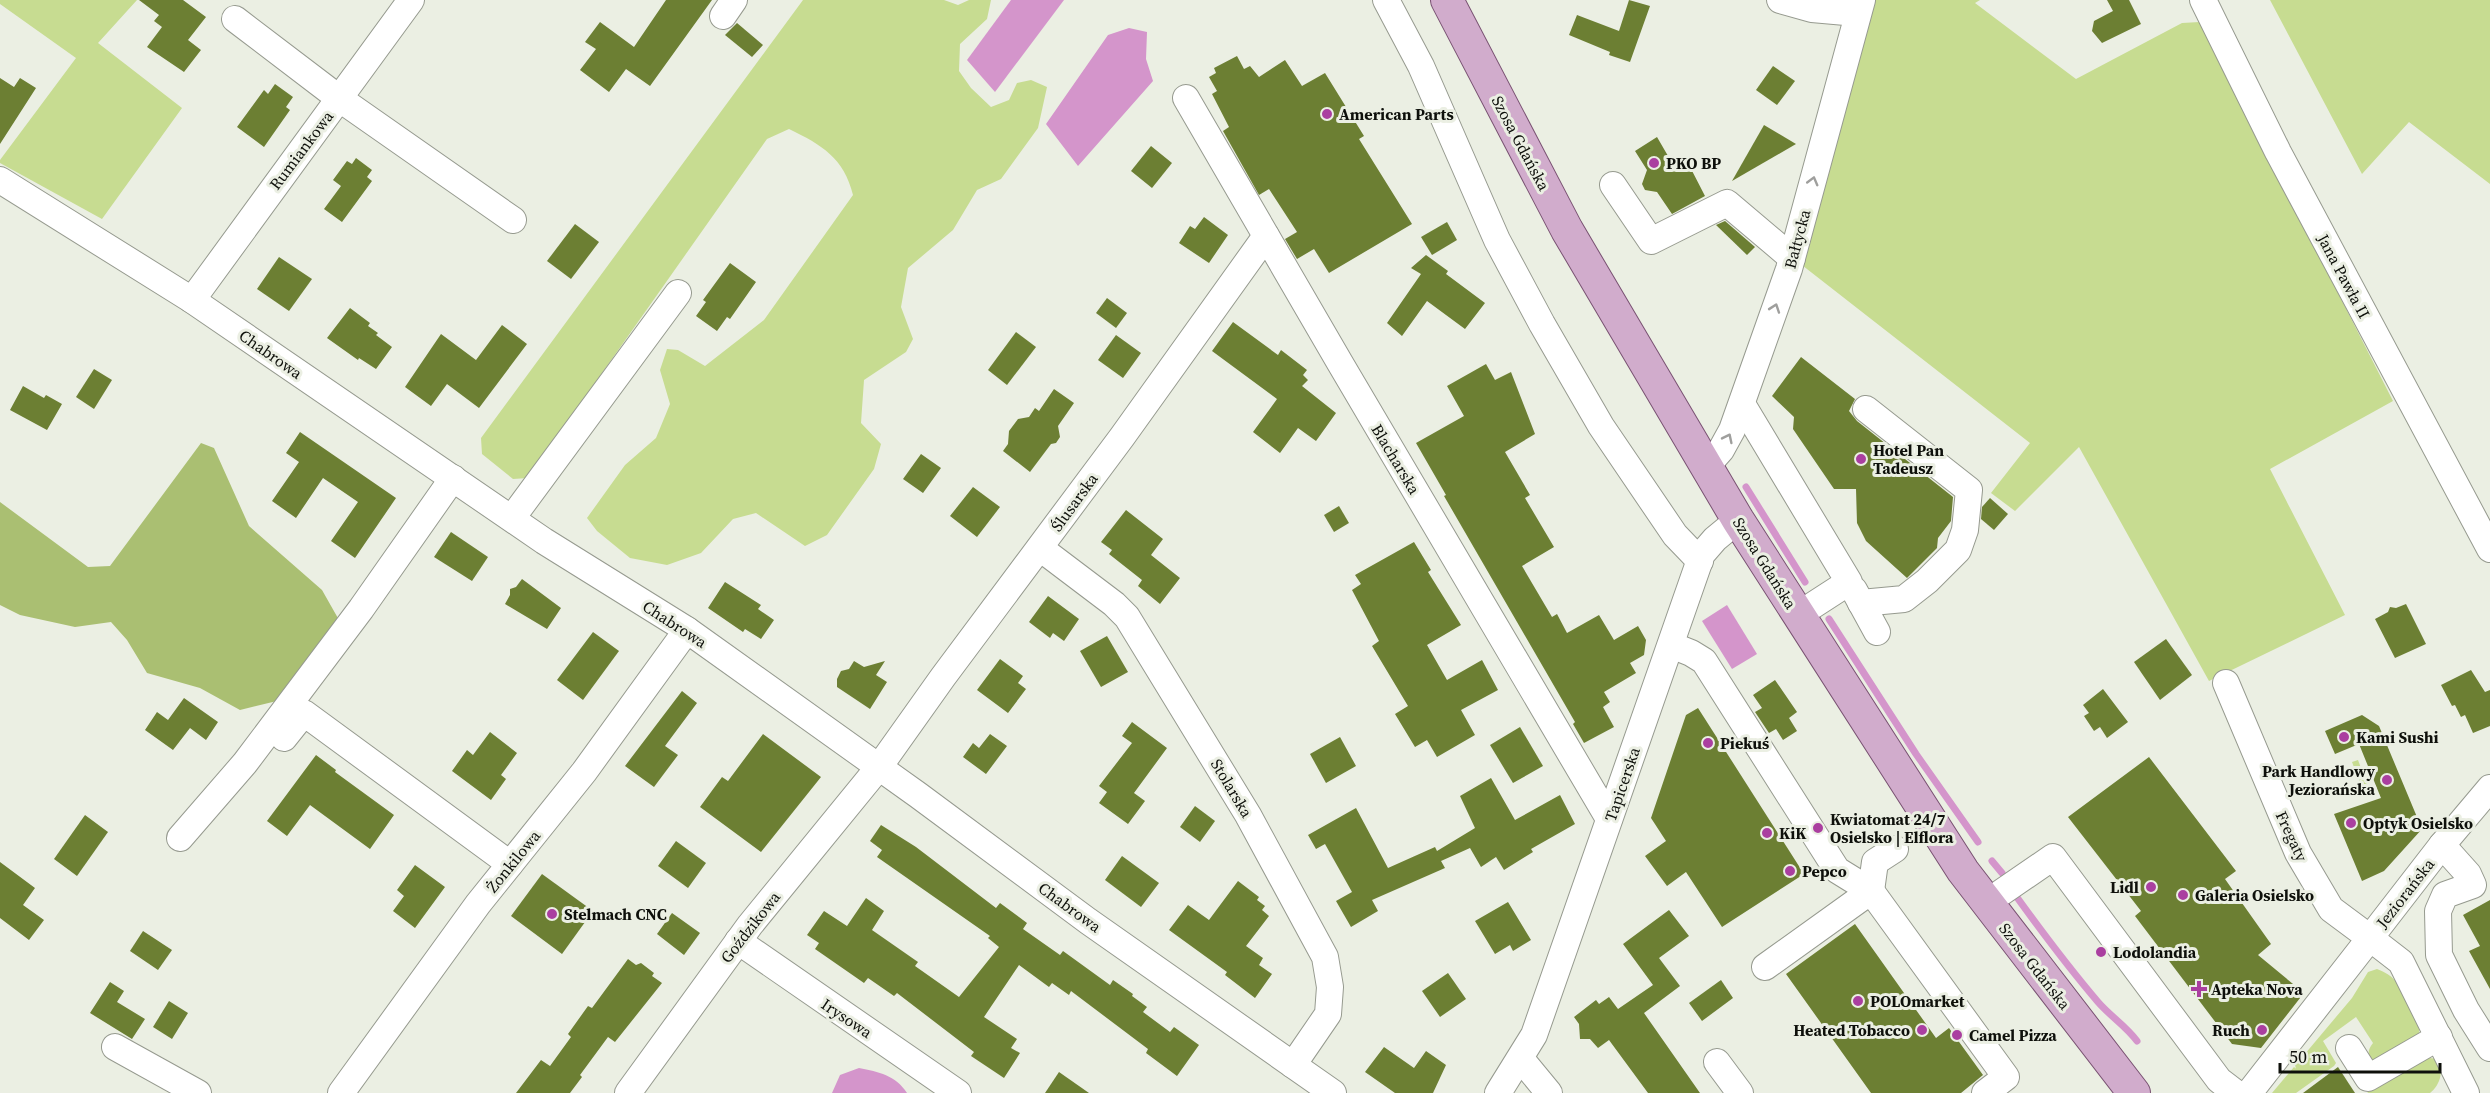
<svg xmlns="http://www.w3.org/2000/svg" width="2490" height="1093" font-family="'Source Serif 4',serif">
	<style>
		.green { fill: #c7dc91 }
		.forest { fill: #aabf72 }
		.water { fill: #d495cb }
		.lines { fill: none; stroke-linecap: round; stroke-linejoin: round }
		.stream { stroke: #d495cb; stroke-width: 7 }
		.building { fill: #6c7f33 }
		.minor-casing { stroke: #969a8f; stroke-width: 28 }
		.major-casing { stroke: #795272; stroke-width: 34 }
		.minor { stroke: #fff; stroke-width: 26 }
		.major { stroke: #d1accc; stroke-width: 32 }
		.oneway { stroke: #9f9f9d }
		.poi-dot { fill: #aa3fa0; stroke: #ebefe3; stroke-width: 2 }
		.labels { text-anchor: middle; stroke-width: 6; stroke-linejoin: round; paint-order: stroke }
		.poi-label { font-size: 16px; font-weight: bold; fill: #0e100b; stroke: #ebefe3; text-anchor: start }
		.street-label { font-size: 16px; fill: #0e100b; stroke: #ebefe3 }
	</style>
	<rect width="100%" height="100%" fill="#ebefe3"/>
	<!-- green -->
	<g class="green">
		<path d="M0,0H137L98,43L182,108L102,219L0,163V160L76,58L0,4Z"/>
		<path d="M803,0H944L958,5L969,0H991L987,19L960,44L959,71L971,88L991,107L1009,100L1017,83L1031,80L1047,87L1038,128L1001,179L977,190L953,230L908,268L901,307L913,339L906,352L864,380L861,423L881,444L874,469L827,535L805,546L756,513L733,519L701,553L667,565L630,558L597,531L587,518L625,465L656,438L670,404L660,370L667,349L678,350L705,366L764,320L853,195C844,158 822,145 789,129L767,139L528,478L513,479L482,454L481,438Z"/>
		<path d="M1873,0H1980L1975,3L2076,79L2182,23L2200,22L2393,401L2270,469L2345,615L2209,681L2079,447L2015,511L1991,493L2030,443L1798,262Z"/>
		<path d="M2270,0H2490V184L2409,122L2362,174Z"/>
		<path d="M2358,760L2369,789L2363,791L2352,762Z"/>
		<path d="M2377,969C2385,972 2392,976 2397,983C2404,992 2422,1025 2419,1035L2375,1064C2368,1056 2366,1052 2373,1043L2356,1017L2323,1041L2336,1063L2334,1066L2296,1093H2272L2352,998L2368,972Z"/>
		<path d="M2423,1057L2437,1059C2444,1070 2441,1084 2430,1093H2367Z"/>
	</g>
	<!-- forest -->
	<path class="forest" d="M201,443L214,448L249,526L322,590L339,620L281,700L240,710L200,688L147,673L127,640L111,622L75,627L20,615L0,605V502L88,567L110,566Z"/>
	<!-- water -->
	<g class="water">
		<path d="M1011,0H1064L995,92L967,60Z"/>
		<path d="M1129,28L1147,32L1146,59L1153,81L1078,166L1046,124L1108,35Z"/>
		<path d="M1727,605L1757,654L1732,669L1702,621Z"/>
		<path d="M859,1068C879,1072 895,1075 907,1093H832L840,1075Z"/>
	</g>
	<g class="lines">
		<!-- stream -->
		<g class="stream">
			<path d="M1746,487L1805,582"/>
			<path d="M1829,619L1916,754L1978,842"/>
			<path d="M1992,861L2002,873"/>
			<path d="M2016,896C2042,932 2069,968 2098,1002C2110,1016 2126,1026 2137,1041"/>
		</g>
	</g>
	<!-- building -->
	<g class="building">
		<path d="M139,0H183L206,17L188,40L201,50L184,72L147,47L162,27L154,21L159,15Z"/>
		<path d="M666,0H712L650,86L626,69L609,92L580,70L596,49L585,42L600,22L634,47Z"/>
		<path d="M1629,0L1650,6L1630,62L1609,55L1610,52L1569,35L1577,15L1619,31Z"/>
		<path d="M2107,0H2129L2141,24L2102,43L2092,31L2094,21L2113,11Z"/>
		<path d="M737,23L763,45L752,57L725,35Z"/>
		<path d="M1237,56L1244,69L1250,66L1259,77L1285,60L1302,86L1325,73L1364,136L1359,139L1412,224L1329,273L1314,249L1297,259L1285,239L1297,232L1269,189L1259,195L1223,131L1229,127L1212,94L1217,91L1209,77L1216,73L1214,68Z"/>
		<path d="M1773,66L1795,81L1777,105L1756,90Z"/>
		<path d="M0,78L14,87L20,78L36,88L0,144Z"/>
		<path d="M275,84L293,97L286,107L290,110L264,147L237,127L264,90L268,94Z"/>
		<path d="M1764,125L1796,144L1732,181Z"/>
		<path d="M1657,137L1675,168L1688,163L1705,196L1672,214L1657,192L1645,190L1642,184L1647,170L1635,151Z"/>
		<path d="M1151,146L1172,163L1152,188L1131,171Z"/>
		<path d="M356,158L372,170L367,177L372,181L342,222L324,209L341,186L333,180L347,161L352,164Z"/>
		<path d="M1204,217L1228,235L1209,263L1179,243L1190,226L1195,229Z"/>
		<path d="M1725,221L1755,247L1747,255L1716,225Z"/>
		<path d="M1447,222L1457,240L1432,255L1421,237Z"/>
		<path d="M575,224L599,242L571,279L547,261Z"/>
		<path d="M1426,255L1448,271L1446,274L1485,303L1465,329L1427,301L1402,336L1387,323L1421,274L1411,268Z"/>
		<path d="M279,257L312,279L289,311L257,289Z"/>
		<path d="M730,263L756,282L730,319L727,317L717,331L696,316L706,302L703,300Z"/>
		<path d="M1107,298L1127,313L1116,328L1096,313Z"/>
		<path d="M350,308L370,323L368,326L378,333L376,335L392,347L376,369L359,358L358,360L327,338Z"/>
		<path d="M1233,322L1278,355L1281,350L1307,370L1303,375L1308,380L1302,386L1336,413L1316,441L1298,428L1280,453L1253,432L1277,399L1212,351Z"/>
		<path d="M502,325L527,344L479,408L447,384L431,406L405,387L441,334L476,360Z"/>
		<path d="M1016,332L1036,347L1007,385L988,370Z"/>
		<path d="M1116,335L1141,353L1123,378L1098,360Z"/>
		<path d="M1801,357L1855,399L1849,411L1857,421L1953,497L1951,521L1938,538L1937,548L1907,578L1866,541L1857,523L1856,489H1834L1793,429L1794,417L1772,396Z"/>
		<path d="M1486,364L1495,380L1511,372L1535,434L1505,452L1530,495L1525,498L1554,547L1522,566L1552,617L1557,614L1567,633L1599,615L1614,640L1638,626L1646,640L1644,655L1630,663L1636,673L1604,692L1610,702L1603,707L1614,727L1584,743L1573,724L1575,722L1444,496L1446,495L1416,443L1464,416L1447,386Z"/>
		<path d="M94,369L112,380L94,409L76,397Z"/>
		<path d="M23,386L44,398L46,395L62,404L47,430L10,410Z"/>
		<path d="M1054,389L1074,403L1058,426L1060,437L1056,443L1051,444L1030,472L1003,451L1008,444L1009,431L1018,419L1029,417L1035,408L1039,411Z"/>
		<path d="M300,432L396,498L355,558L331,541L358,502L323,478L296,518L272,501L299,462L286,453Z"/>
		<path d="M921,454L941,468L923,493L903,479Z"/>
		<path d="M973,487L1000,507L977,537L950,516Z"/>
		<path d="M1990,498L2008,514L1994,530L1981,519L1982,507Z"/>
		<path d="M1339,506L1349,523L1334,532L1324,515Z"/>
		<path d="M1126,510L1163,539L1151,555L1180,578L1160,604L1138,586L1142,580L1109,554L1112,550L1101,542Z"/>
		<path d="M451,532L488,557L472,581L434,557Z"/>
		<path d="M1414,542L1431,570L1428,572L1461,625L1427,645L1447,680L1482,660L1498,690L1461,710L1475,735L1437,757L1427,740L1415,747L1395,714L1408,706L1372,646L1379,641L1352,590L1361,584L1355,575Z"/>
		<path d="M522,579L561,608L547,629L505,604L510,595V589L516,587Z"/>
		<path d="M725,582L761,605L758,609L774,620L761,639L745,629L743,632L708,608Z"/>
		<path d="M1048,596L1079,619L1064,641L1053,633L1050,638L1029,622Z"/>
		<path d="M2406,604L2426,644L2395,658L2375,619L2388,612L2390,607L2396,608Z"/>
		<path d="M593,632L619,651L583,700L557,680Z"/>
		<path d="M1107,636L1128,672L1101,687L1080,651Z"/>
		<path d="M2166,639L2192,675L2160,700L2134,662Z"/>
		<path d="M1000,659L1023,676L1018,683L1026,689L1008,713L977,690Z"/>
		<path d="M854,661L864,667L885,661L876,675L887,682L870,709L837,687V679L841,671L849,669Z"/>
		<path d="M2471,670L2485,692L2490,690V726L2473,733L2465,715L2461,717L2455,705L2452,706L2441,685Z"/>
		<path d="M1775,680L1797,712L1789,718L1797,731L1783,740L1776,729L1769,733L1755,712L1762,708L1753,695Z"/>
		<path d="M2103,689L2128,722L2107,738L2100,727L2094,731L2084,716L2089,713L2083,705Z"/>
		<path d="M682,691L697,703L665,746L678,755L654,787L625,766Z"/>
		<path d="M184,698L218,722L206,740L190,728L173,750L145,730L157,712L168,720Z"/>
		<path d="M1698,708L1804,874L1722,927L1686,872L1667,886L1645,856L1666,841L1651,818L1686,715Z"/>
		<path d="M2362,715L2379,726L2422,829L2384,871L2362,881L2334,814L2381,798L2359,744L2335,754L2325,731Z"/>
		<path d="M1132,722L1167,748L1134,793L1145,801L1128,824L1099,803L1107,792L1099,786L1132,743L1122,736Z"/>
		<path d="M1520,727L1543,766L1513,783L1490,745Z"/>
		<path d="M490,732L517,753L501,775L506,779L491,800L452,771L467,750L473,755Z"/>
		<path d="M763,734L821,777L761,852L700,807L722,777L728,781Z"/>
		<path d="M990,734L1007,746L986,774L963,757L973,743L979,748Z"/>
		<path d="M1340,737L1356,766L1326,783L1310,754Z"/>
		<path d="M316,755L336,770L335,772L394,815L370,849L310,805L287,836L267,821Z"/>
		<path d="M2149,757L2236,871L2225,879L2271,944L2258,955L2304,993L2261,1048L2232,1044L2135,916L2141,911L2068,817Z"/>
		<path d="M1491,778L1515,820L1560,795L1575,824L1531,849L1533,852L1504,870L1496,857L1481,867L1470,848L1441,861L1445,868L1372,900L1378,911L1351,927L1336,901L1352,892L1325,844L1316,849L1308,835L1356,808L1388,868L1435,847L1437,851L1475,828L1460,796Z"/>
		<path d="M1195,806L1215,821L1200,842L1180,827Z"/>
		<path d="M85,815L108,832L77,876L54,859Z"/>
		<path d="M881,825L916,847L996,908L1000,903L1027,923L1023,929L1060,955L1063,951L1110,985L1113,980L1133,994L1132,996L1147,1007L1143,1012L1170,1032L1174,1027L1199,1045L1177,1076L1146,1053L1148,1049L1071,991L1069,995L1052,983L1049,987L1019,965L984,1017L1017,1039L1011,1048L1020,1053L1004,1078L971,1056L974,1052L897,993L894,996L868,978L864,983L815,949L819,943L807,935L824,911L847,926L866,898L884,911L872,930L918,962L915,966L959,997L999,947L988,938L990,936L877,857L882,850L870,841Z"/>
		<path d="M676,841L706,863L688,888L658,866Z"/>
		<path d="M1122,856L1159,883L1141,907L1105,880Z"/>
		<path d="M0,862L35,888L23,905L44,920L29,940L0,918Z"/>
		<path d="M415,865L445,887L415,928L393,911L404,896L397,890Z"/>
		<path d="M542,874L593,911L562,954L511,916Z"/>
		<path d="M1238,881L1259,897L1257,900L1265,906L1262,910L1269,916L1246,946L1263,958L1259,965L1272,974L1255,998L1225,975L1227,972L1169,930L1188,905L1209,920Z"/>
		<path d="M2490,900V989L2469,951L2480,946L2463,915Z"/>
		<path d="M1508,902L1531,940L1513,951L1510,945L1495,954L1475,921Z"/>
		<path d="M1669,910L1689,936L1659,958L1680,986L1644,1013L1700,1093H1648L1609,1040L1598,1048L1590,1039H1580L1579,1024L1574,1017L1596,1000L1599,1004L1609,997L1618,1009L1653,985L1623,944Z"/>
		<path d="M672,913L700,933L684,955L657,934Z"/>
		<path d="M1855,924L1936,1038L1949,1028L1983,1075L1961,1093H1871L1786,974Z"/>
		<path d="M143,931L172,950L158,970L130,951Z"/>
		<path d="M628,959L636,965L641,963L654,973L652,976L662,983L615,1042L608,1037L580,1075L582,1077L570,1093H516L541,1060L550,1066L571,1037L568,1034L588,1006L592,1008Z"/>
		<path d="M1448,973L1466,999L1440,1017L1422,991Z"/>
		<path d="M1721,980L1733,998L1702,1021L1689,1003Z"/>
		<path d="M110,982L124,991L117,1002L145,1019L132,1039L90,1013Z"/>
		<path d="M169,1001L188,1013L172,1039L153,1027Z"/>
		<path d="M1384,1047L1414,1068L1426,1051L1446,1065L1433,1093H1395L1365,1072Z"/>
		<path d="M2338,1067L2355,1093H2303Z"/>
		<path d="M1059,1072L1089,1093H1045Z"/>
	</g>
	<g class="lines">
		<defs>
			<g id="minor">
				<path d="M1386,0L1421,66L1497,240L1542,324L1601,426L1675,535L1700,561"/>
				<path d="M1780,0L1812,9L1857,13"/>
				<path d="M2203,0L2278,152L2490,549"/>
				<path d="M723,16L734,0"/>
				<path d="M235,19L340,99L513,220"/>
				<path d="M1186,98L1340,363L1609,819"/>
				<path d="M0,180L192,300L544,541L687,630L918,795L1088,921L1333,1093"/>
				<path d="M1613,185L1651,241L1727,203L1792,258"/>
				<path d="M192,300L411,0"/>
				<path d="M1742,404L1849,582L1798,615"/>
				<path d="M1706,467L1721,450L1732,430L1789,269L1862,0"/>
				<path d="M512,518L678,293"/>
				<path d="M1040,548L1114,604L1127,617L1248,815L1325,957L1330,987L1328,1014L1293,1065"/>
				<path d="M1854,590L1877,632"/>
				<path d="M1861,603L1904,599L1927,581L1958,550L1965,530L1969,490L1866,409"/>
				<path d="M1671,645L1691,653L1704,661L1837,870L1871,891L2006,1077L1985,1093"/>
				<path d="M2226,683L2298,853L2331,909L2370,938L2249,1093"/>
				<path d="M284,738L304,713L510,864"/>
				<path d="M180,838L245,763L361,609L453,478"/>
				<path d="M2442,845L2468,874L2473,885L2445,895L2438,911L2439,955L2466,1010L2490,1048"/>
				<path d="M1986,903L2053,857L2219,1080L2236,1093"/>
				<path d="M738,941L958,1093"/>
				<path d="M1765,967L1871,891L1875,862L1895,849"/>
				<path d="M115,1047L198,1093"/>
				<path d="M2349,1048L2368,1078L2439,1037"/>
				<path d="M1521,1059L1549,1093"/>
				<path d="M1717,1062L1740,1093"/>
				<path d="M341,1093L478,904L584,772L687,630"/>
				<path d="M628,1093L750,925L879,767L943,677L1122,437L1266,236"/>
				<path d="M1498,1093L1534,1035L1702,554L1715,539L1738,520"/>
				<path d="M2466,1093L2401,962L2370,938L2442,845L2490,788"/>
			</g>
			<path id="major" d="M1447,0L1567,230L1738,520L1963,871L2134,1093"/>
		</defs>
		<!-- minor casing -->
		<use href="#minor" class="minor-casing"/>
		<!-- major casing -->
		<use href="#major" class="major-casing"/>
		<!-- minor -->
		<use href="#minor" class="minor"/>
		<!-- major -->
		<use href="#major" class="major"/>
	</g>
	<!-- one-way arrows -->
	<defs><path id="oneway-chevron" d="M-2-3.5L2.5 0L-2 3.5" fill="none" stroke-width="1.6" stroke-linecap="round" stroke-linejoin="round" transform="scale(1.5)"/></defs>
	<g class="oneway">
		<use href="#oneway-chevron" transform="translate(1813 181) rotate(-75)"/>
		<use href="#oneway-chevron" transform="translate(1775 308) rotate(-71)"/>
		<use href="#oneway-chevron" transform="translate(1728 438) rotate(-64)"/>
	</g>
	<!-- markers -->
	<g class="poi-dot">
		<circle cx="1327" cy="114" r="6"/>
		<circle cx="1654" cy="163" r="6"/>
		<circle cx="1861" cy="459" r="6"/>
		<circle cx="2344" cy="737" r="6"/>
		<circle cx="1708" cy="743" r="6"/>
		<circle cx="2387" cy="780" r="6"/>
		<circle cx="2351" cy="823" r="6"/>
		<circle cx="1818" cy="828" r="6"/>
		<circle cx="1767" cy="833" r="6"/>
		<circle cx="1790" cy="871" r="6"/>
		<circle cx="2151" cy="887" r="6"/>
		<circle cx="2183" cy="895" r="6"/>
		<circle cx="552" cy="914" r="6"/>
		<circle cx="2101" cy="952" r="6"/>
		<path d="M2196 980h6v6h6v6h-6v6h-6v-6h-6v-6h6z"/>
		<circle cx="1858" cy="1001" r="6"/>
		<circle cx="1922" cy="1030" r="6"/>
		<circle cx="2262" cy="1030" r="6"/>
		<circle cx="1957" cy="1035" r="6"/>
	</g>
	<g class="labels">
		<!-- poi labels -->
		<g class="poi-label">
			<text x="1339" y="120">American Parts</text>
			<text x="1666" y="169">PKO BP</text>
			<text x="1873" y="456">Hotel Pan<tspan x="1873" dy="18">Tadeusz</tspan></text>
			<text x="2356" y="743">Kami Sushi</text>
			<text x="1720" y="749">Piekuś</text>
			<text x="2375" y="777" text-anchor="end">Park Handlowy<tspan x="2375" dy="18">Jeziorańska</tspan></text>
			<text x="1830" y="825">Kwiatomat 24/7<tspan x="1830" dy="18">Osielsko | Elflora</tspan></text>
			<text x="2363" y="829">Optyk Osielsko</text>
			<text x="1779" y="839">KiK</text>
			<text x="1802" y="877">Pepco</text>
			<text x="2139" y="893" text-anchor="end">Lidl</text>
			<text x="2195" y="901">Galeria Osielsko</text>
			<text x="564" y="920">Stelmach CNC</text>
			<text x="2113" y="958">Lodolandia</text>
			<text x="2211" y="995">Apteka Nova</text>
			<text x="1870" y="1007">POLOmarket</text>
			<text x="1910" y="1036" text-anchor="end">Heated Tobacco</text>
			<text x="2250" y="1036" text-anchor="end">Ruch</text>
			<text x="1969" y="1041">Camel Pizza</text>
		</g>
		<!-- street labels -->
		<g class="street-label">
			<text transform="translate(1521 143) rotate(62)" y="6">Szosa Gdańska</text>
			<text transform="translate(301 150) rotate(-53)" y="6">Rumiankowa</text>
			<text transform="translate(1797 239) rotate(-75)" y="6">Bałtycka</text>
			<text transform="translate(2344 276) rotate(62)" y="6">Jana Pawła II</text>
			<text transform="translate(271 354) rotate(35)" y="6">Chabrowa</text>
			<text transform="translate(1396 459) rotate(59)" y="6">Blacharska</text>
			<text transform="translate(1074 502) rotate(-54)" y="6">Ślusarska</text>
			<text transform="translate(1765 563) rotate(58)" y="6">Szosa Gdańska</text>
			<text transform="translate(675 624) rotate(33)" y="6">Chabrowa</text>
			<text transform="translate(1622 784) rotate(-71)" y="6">Tapicerska</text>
			<text transform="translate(1232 788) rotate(59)" y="6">Stolarska</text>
			<text transform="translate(2292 836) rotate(65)" y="6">Fregaty</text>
			<text transform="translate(513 861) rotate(-51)" y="6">Żonkilowa</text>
			<text transform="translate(2405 893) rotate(-52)" y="6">Jeziorańska</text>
			<text transform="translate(1070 907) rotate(36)" y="6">Chabrowa</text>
			<text transform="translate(750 927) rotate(-52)" y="6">Goździkowa</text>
			<text transform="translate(2035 966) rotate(52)" y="6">Szosa Gdańska</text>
			<text transform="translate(847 1018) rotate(34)" y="6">Irysowa</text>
		</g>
	</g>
	<!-- scale -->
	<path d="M2280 1063v9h160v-9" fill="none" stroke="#0e100b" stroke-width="3"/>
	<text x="2289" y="1063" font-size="18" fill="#0e100b" stroke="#ebefe3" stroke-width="4.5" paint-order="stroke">50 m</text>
</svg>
